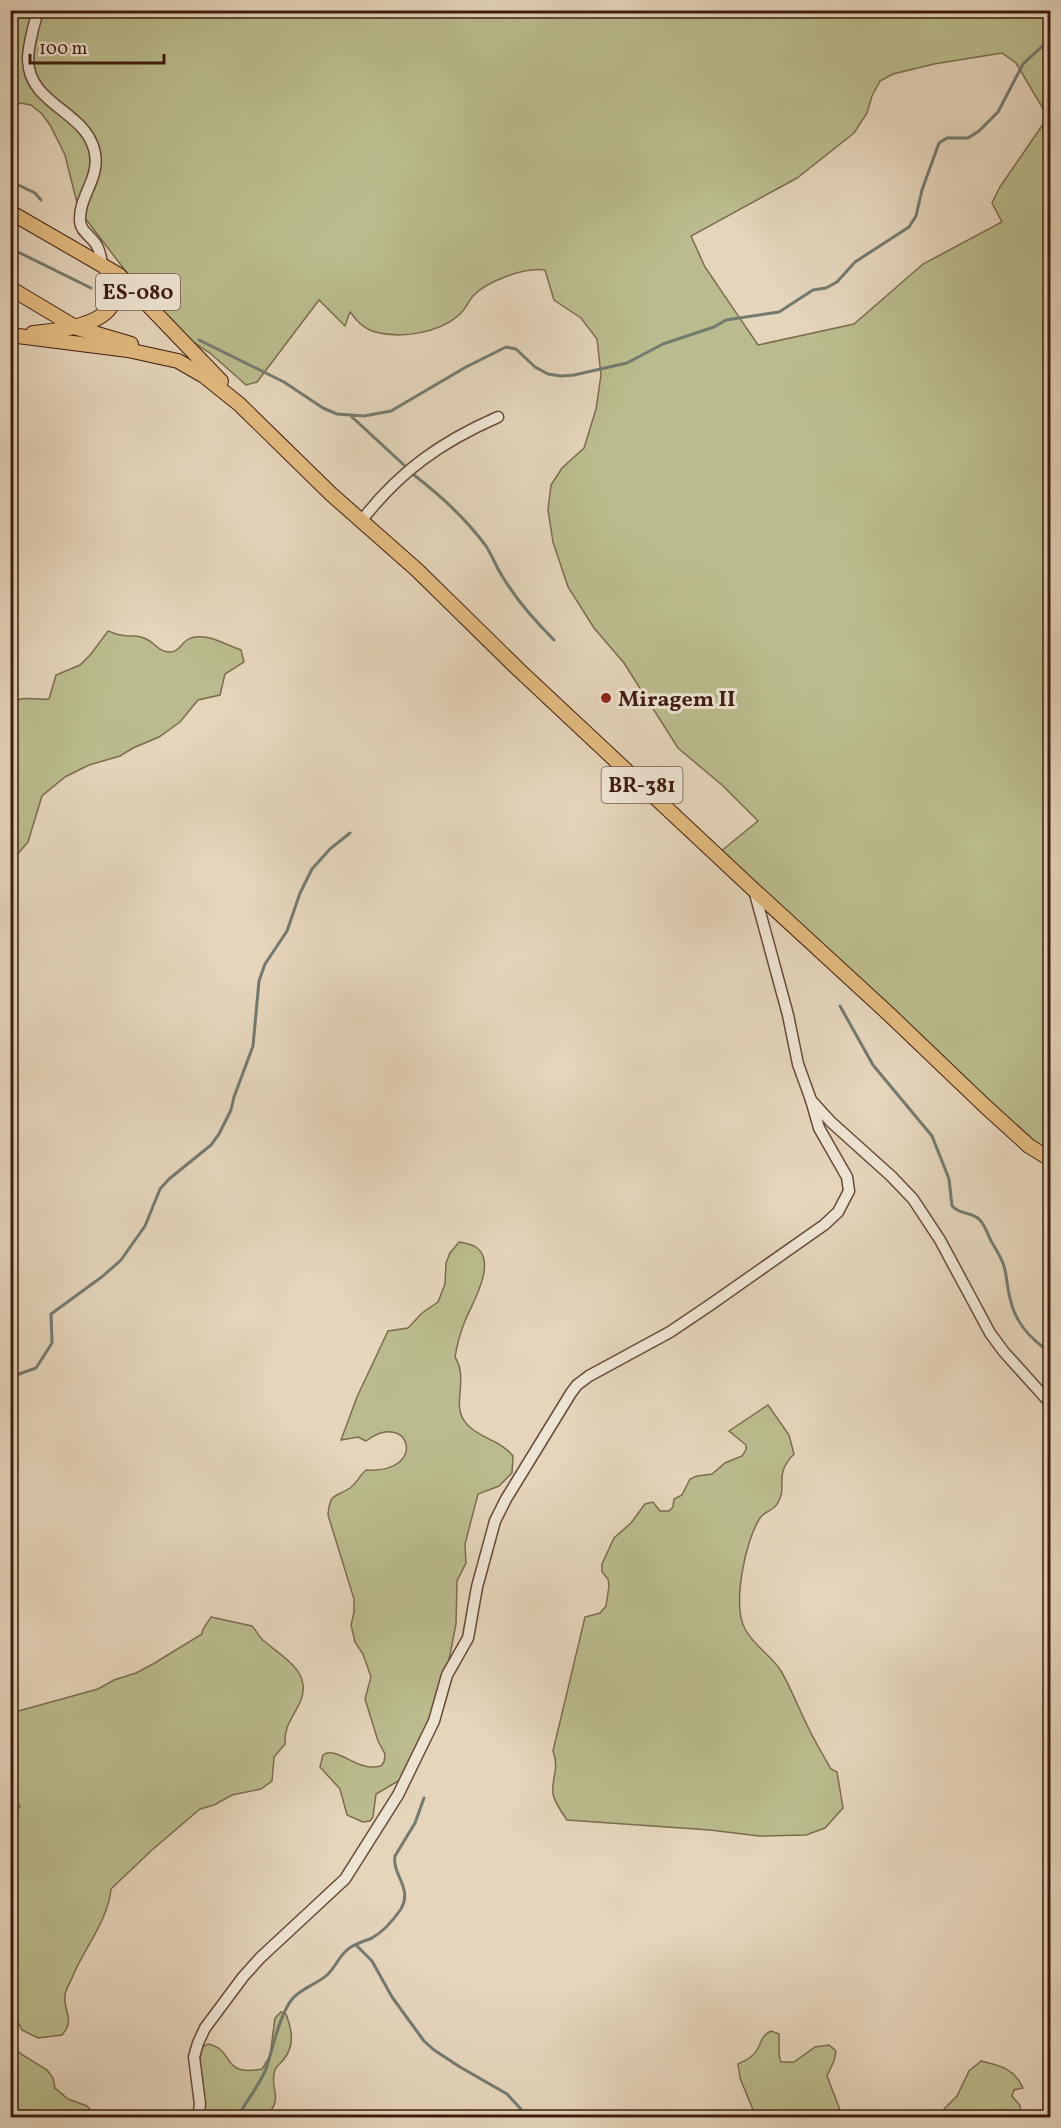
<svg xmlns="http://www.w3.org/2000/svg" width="1061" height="2128" font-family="Vollkorn,serif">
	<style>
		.green { fill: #babc8d; stroke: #7c6c4e; stroke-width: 1.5; fill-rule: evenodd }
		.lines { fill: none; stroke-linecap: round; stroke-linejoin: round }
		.stream { stroke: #737a70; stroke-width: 3 }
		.minor-casing { stroke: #684a39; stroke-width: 13 }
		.major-casing { stroke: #3f1c0e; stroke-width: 16 }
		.minor { stroke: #eee4d3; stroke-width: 10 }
		.major { stroke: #e2ba7e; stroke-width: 14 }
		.poi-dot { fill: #8f2418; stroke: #eee4d3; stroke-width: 2 }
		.labels { text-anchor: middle; stroke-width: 6; stroke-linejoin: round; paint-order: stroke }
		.shield { fill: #eee4d3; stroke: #745849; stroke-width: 1.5 }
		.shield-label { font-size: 21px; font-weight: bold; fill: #3f1c0e }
		.poi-label { font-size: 22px; font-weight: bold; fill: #3f1c0e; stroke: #eee4d3; text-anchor: start }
	</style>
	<rect width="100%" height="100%" fill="#e5d5bb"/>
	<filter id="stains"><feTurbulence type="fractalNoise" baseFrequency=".00333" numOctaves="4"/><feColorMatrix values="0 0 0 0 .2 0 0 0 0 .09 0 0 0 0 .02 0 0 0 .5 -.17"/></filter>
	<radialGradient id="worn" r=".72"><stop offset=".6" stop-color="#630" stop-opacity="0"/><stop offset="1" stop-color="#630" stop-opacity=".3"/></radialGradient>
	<!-- green -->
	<g class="green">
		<path d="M10,11H1050V1155L1037,1148L720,852L758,821L722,785L678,748L624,663L594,628L568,587L553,542L548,510L551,485L562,468L584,448L596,409L601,375L597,339L581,318L554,300L545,270C525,267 487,281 473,296C468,302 465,310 459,315C439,333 401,339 375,332C364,329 357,321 350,312L345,326L319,300L257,382L246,385L210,353L181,334L134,282L85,218L76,199L65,155L50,125L42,114L31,105L20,103L11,110ZM1002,53L1016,63L1048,117L1000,187L992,203L1002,222L923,264L854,324L758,345L705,267L691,236L797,178L854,133L867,113L872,96L880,81L893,74L934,64Z"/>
		<path d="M108,631C112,632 117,635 121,635C132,638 136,633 148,640C156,644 158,651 168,652C178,653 180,645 187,640C202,630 226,645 241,650L244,662L225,674L220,695L198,700L180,722L159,737L133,748L120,756L89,765L65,777L42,796L28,842L11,862V706C20,693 35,701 49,699L56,675L80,665L91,654Z"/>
		<path d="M459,1242C464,1243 473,1244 477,1248C497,1263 472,1304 465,1321C460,1333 457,1345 455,1357C468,1377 454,1401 462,1417C473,1438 499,1438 513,1456L512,1473L499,1486L478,1494L465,1544L466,1563L457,1581L456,1624L446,1675L427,1736L400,1780L376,1794L373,1817L370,1821L363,1822L347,1815L340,1789L320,1767L323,1755C338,1745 357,1773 381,1766L384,1762L385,1754L378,1741L365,1699L371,1677L363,1654L355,1642L351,1625L354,1612V1599L328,1515C330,1492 335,1498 350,1488C357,1483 360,1475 366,1470C429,1474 410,1408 366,1441L358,1437L341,1440L357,1397L388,1331L408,1328L422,1313L438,1302L445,1284L446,1263L450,1253Z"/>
		<path d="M768,1405L789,1435L794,1454C772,1476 789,1488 777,1504C773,1511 765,1511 760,1518C745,1541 732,1605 745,1629C753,1645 772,1656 781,1671C791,1688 798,1707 807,1725C814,1740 823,1755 831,1769L837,1772L843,1808L825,1828L806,1835L759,1836L710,1830L567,1820C562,1812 555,1804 553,1794C551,1778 560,1769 553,1751L585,1617L600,1613L606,1606L609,1586L608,1579L602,1572V1564L614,1538L631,1523L645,1504L653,1502L660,1511H669L673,1507L674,1499L682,1495L690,1479L697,1476L712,1474L725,1463L742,1456L746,1450V1445L729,1431Z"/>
		<path d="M211,1617L252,1626C256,1630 259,1637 264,1641C281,1656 312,1671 301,1700C294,1717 284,1724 285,1744L274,1757L272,1781L261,1789L232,1795L214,1805L200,1809L152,1850L111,1889C108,1921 84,1948 72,1978C70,1983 65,1990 65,1996C63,2012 76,2019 62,2035L38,2038L22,2030L11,2009L10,1889C19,1868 5,1845 10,1823C12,1817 17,1812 20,1806L11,1796V1713L98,1689L114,1680L136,1673L153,1664L202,1634L203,1629Z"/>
		<path d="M281,2012L286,2014C292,2030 295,2045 284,2059C281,2063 277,2065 275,2070C268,2088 286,2098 265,2117L217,2118L205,2110L200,2087V2048L208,2044C236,2050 220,2077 262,2069L270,2056L275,2018Z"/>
		<path d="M771,2031L779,2034C780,2044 777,2052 781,2062H794L815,2047L829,2045L836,2051L834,2061L827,2076L840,2110L834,2117H756L740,2078L738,2064C745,2061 753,2057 757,2050C763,2040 760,2037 771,2031Z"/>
		<path d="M10,2044L21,2054L47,2070L53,2078L55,2088L68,2099L87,2106L97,2117H11Z"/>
		<path d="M981,2061C999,2065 1015,2069 1023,2088L1014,2090L1012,2096C1020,2107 1023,2103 1018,2117H944V2109L957,2096L969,2071Z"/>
	</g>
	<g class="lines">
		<!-- stream -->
		<g class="stream">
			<path d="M10,181L35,193L41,200"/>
			<path d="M10,235L16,228"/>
			<path d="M10,252L16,251L91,288"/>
			<path d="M199,340L284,382L323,408L337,414L364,416L391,411L466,367L506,347L516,349L535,367L548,374L561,376L574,375L627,363L663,344L714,327L726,320L779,312L813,290L826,288L837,282L855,262L909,227L916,216L922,190L939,143L947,138H968L979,131L998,112L1023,64L1050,39"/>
			<path d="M352,417L404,465"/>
			<path d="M414,475C440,495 466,519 486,546C493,557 497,569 504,579C518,602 535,621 554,640"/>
			<path d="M840,1006L873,1065L932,1136L949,1179L952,1206C962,1216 972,1211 980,1220C985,1226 988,1234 991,1241C996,1249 1001,1257 1004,1266C1007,1276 1007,1288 1010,1298C1015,1323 1030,1339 1050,1352"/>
			<path d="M10,1380L19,1374L36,1368L52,1343L51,1314L103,1276L121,1260L145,1226L160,1189L169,1179L211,1145L219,1134L231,1110L234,1097L253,1046L259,981L265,964L287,931L300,893L312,869L330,849L350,833"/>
			<path d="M356,1945L372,1961L392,1997L424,2041L434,2050L460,2067L507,2094L529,2118"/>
			<path d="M237,2118C246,2101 261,2084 267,2066C273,2047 280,2013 293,1998C304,1987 317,1984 327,1975C336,1967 340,1953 351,1947C357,1943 365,1941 372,1938C383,1932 394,1919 401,1909C413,1888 392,1875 395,1856L415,1823L424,1798"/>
		</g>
		<defs>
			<g id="minor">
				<path d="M38,10C34,26 28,44 28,60C29,104 84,111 94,149C102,177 79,195 80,220C80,232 92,236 97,246C100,251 101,258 102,264"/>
				<path d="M362,520C400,471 441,442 498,417"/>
				<path d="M754,890L788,1015L798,1064L811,1100L831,1122L891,1176L913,1199L940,1240L990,1333L1004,1352L1050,1403"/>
				<path d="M198,2118L200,2104L194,2057L198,2043L205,2028L243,1977L260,1958L345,1879L398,1795L434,1721L447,1675L468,1638L477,1587L495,1521L506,1499L571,1393L577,1385L589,1376L670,1332L710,1305L824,1225L838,1212L849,1191L847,1177L819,1128L811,1100"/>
			</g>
			<g id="major">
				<path d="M10,212L119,275L221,381"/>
				<path d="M10,288L77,328L131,344"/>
				<path d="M33,333C68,330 140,321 106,269"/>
				<path d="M10,335L128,350L178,361L204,376L239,404L331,494L417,570L519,670L754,890L891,1016L985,1106L1029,1146L1050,1159"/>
			</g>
		</defs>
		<!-- minor casing -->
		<use href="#minor" class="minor-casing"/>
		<!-- major casing -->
		<use href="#major" class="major-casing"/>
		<!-- minor -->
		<use href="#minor" class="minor"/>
		<!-- major -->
		<use href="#major" class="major"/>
	</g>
	<!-- markers -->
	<circle class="poi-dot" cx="606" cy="698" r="6"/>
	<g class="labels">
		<!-- shield labels -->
		<g class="shield">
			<rect x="96" y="274" width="84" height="36" rx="4.5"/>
			<rect x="601.5" y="767" width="81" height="36" rx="4.5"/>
		</g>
		<g class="shield-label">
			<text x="138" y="299">ES-080</text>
			<text x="642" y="792">BR-381</text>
		</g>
		<!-- poi labels -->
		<g class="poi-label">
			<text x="618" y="706">Miragem II</text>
		</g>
	</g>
	<!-- margin -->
	<rect width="1061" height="2128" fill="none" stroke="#e5d5bb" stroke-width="36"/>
	<rect x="12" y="12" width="1037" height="2104" fill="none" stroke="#3f1c0e" stroke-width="3"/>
	<rect x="18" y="18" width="1025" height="2092" fill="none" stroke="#3f1c0e" stroke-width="1.5"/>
	<!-- scale -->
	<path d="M30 54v9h134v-9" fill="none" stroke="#3f1c0e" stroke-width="3"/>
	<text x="39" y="54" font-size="18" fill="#3f1c0e" stroke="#eee4d3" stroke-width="4.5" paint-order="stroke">100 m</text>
	<rect width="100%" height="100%" filter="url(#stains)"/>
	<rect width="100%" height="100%" fill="url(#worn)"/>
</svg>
